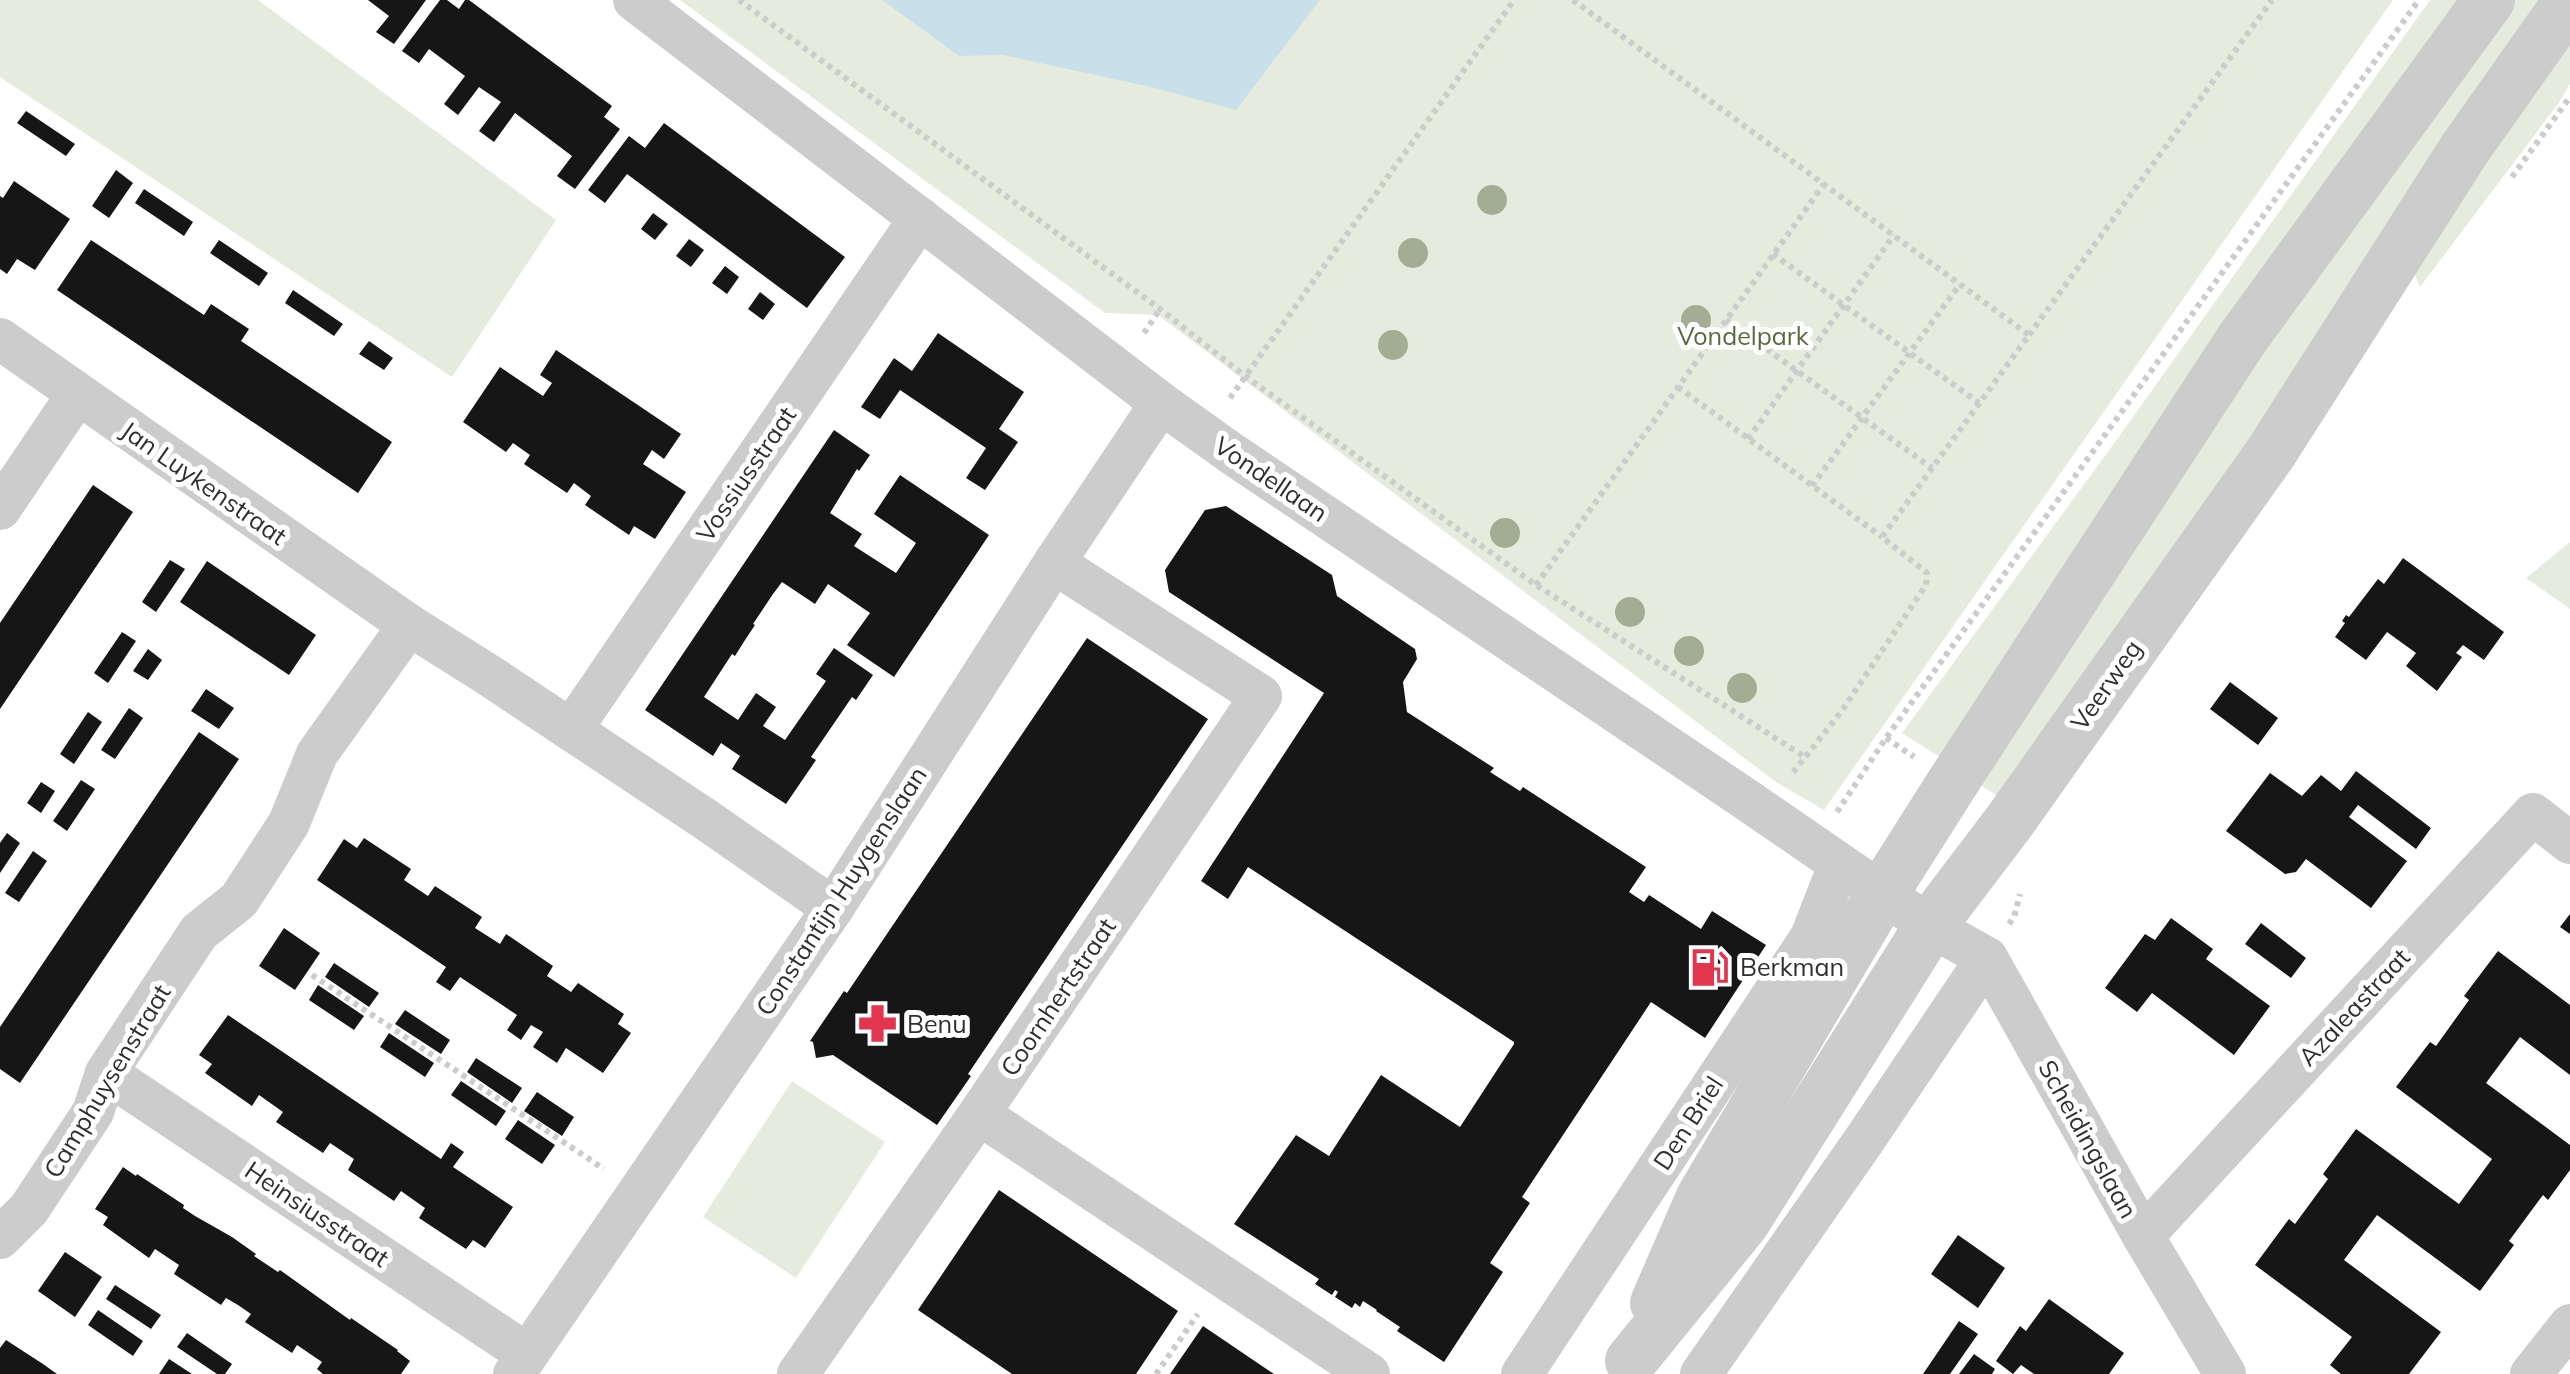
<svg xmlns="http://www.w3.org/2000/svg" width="2570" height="1374" font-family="Mulish,sans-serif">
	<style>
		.green { fill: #e6ecdd }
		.water { fill: #c9e0eb }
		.building { fill: #161616 }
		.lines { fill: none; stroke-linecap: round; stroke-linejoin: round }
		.path { stroke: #ccc; stroke-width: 6; stroke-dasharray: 5 5; stroke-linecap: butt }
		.minor { stroke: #ccc; stroke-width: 42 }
		.tertiary { stroke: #ccc; stroke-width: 52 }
		.tree { fill: #a2ad94 }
		.labels { text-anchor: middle; stroke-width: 10; stroke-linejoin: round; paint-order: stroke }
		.park-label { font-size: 25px; fill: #556a3d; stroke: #fff }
		.street-label { font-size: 25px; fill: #2f2f2f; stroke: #fff }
		.poi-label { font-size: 25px; fill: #2f2f2f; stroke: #fff; text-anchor: start }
	</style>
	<rect width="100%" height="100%" fill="#fff"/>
	<!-- green -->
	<g class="green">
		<path d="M0,0H258L556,220L452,377L0,77Z"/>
		<path d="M680,0H2393L1824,810L1776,782L1158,315L1105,313Z"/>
		<path d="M2430,0H2471L1951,764L1902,733L2118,438Z"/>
		<path d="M2505,0H2555L2007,802L1971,779Z"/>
		<path d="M2570,21V84L2558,104L2420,287L2409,261Z"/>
		<path d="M2570,542V609L2526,578Z"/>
		<path d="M792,1081L885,1142L796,1278L703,1217Z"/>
	</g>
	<!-- water -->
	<path class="water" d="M882,0H1320L1236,110L1155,88L1003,55L959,56Z"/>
	<!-- building -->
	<g class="building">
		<path d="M368,0H426L394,44L376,32L389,16Z"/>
		<path d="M440,0H447L459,9L465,0H469L612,106L604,117L620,129L575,189L557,176L572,156L515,113L494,142L479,131L501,102L479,87L458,115L444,104L465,76L429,49L419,63L402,51Z"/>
		<path d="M26,111L75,144L66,156L17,123Z"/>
		<path d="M664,123L845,257L807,308L627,174L605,203L588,190L629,136L645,148Z"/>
		<path d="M116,170L133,183L109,218L92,206Z"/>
		<path d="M14,181L70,219L35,270L17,259L7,274L0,269V196L3,198Z"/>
		<path d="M144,189L193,222L184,236L135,203Z"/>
		<path d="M653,213L668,224L655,240L641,229Z"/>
		<path d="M689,239L704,250L691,267L676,256Z"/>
		<path d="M91,240L204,315L211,304L249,329L241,341L392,442L358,493L57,290Z"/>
		<path d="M219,240L268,273L259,286L210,253Z"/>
		<path d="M725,266L739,277L727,294L712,283Z"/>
		<path d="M293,290L343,324L334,336L285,303Z"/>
		<path d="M760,292L775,304L763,320L748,309Z"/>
		<path d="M938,333L1024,392L999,429L1018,442L985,490L966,478L986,448L900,390L880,419L861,407L894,358L912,371Z"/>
		<path d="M369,341L393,358L384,370L359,354Z"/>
		<path d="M556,350L681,434L664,459L652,450L643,464L686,492L655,539L634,526L629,535L585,505L591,496L574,483L567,493L524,464L530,455L513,443L506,452L463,422L500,367L543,396L552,383L540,375Z"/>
		<path d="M834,430L870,455L859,471L857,469L830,513L862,534L854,546L896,573L916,543L874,514L900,475L989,535L894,677L847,645L870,613L828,584L815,604L782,582L773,594L753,624L755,625L745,640L735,656L732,654L704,697L738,720L756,693L776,707L763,726L785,740L826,681L816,674L834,648L873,675L856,700L852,697L811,757L816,760L786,804L732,769L740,756L721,743L713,756L645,710Z"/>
		<path d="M93,485L133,512L0,709V623Z"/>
		<path d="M1226,506L1332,575L1337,596L1415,649L1417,659L1403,682L1407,712L1494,768L1490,772L1520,791L1523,787L1646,867L1629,892L1644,902L1649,895L1701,929L1712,911L1766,945L1705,1038L1651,1002L1522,1197L1530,1203L1490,1263L1503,1272L1444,1362L1397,1331L1400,1327L1376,1311L1377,1310L1363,1301L1360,1307L1355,1303L1352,1308L1335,1297L1338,1292L1335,1290L1332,1295L1315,1284L1319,1279L1234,1224L1296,1135L1329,1156L1381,1075L1460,1127L1514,1044V1042L1248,867L1228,899L1201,881L1324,693L1169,592L1165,570L1205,510Z"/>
		<path d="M2403,558L2504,632L2484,660L2463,645L2456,653L2462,657L2437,691L2406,666L2416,653L2387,632L2366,660L2335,637L2345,623L2342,621L2346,615L2349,617L2378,579L2384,584Z"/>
		<path d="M170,560L185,569L156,612L142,602Z"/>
		<path d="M207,561L316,635L289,675L180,602Z"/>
		<path d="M122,632L136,641L108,683L94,673Z"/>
		<path d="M1087,638L1208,719L968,1074L971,1076L937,1125L833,1055L816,1058L813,1042L810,1041L844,991L847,993Z"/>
		<path d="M148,649L162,660L148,680L133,671Z"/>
		<path d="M2230,682L2278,718L2258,745L2210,709Z"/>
		<path d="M206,689L234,708L219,729L191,711Z"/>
		<path d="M129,708L143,718L115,759L101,750Z"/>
		<path d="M88,712L102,722L74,764L60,754Z"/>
		<path d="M199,732L239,759L20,1083L0,1069V1027Z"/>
		<path d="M2356,771L2431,828L2416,849L2358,805L2349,817L2407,861L2371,908L2306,859L2296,872L2285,874L2226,831L2270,773L2302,796L2321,775L2341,791Z"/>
		<path d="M81,780L95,789L67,831L53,821Z"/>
		<path d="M41,782L55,791L41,813L27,803Z"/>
		<path d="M7,833L20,843L0,873V843Z"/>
		<path d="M364,838L411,869L404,880L428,896L435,886L482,917L475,928L500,944L506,934L553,966L547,976L571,992L578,983L624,1014L618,1024L631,1033L603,1073L566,1048L557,1063L533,1047L543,1032L531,1025L521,1040L507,1030L517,1015L460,977L450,991L436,982L446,967L317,880L344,839L357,848Z"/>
		<path d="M33,851L47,861L19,902L5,893Z"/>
		<path d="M2570,914V934L2560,927Z"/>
		<path d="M2171,918L2213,949L2206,959L2270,1006L2234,1055L2152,993L2137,1012L2105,988L2145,934L2155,940Z"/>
		<path d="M2261,923L2306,958L2291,978L2245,944Z"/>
		<path d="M284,928L320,953L295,990L259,966Z"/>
		<path d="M2498,951L2570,1005V1075L2520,1037L2486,1083L2570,1145V1170L2548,1200L2543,1195L2509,1241L2514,1245L2480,1291L2377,1215L2344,1260L2441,1332L2409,1374H2341L2330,1365L2352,1337L2255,1265L2289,1219L2295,1224L2328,1179L2323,1174L2356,1129L2459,1204L2492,1159L2396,1087L2430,1042L2436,1046L2469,1000L2464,996Z"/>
		<path d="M334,963L379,993L369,1007L325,977Z"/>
		<path d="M318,985L364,1016L354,1030L309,1000Z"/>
		<path d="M405,1010L450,1040L441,1054L395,1024Z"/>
		<path d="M228,1015L441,1159L451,1143L464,1152L453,1167L513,1207L485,1248L473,1240L466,1249L419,1218L425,1208L401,1191L394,1201L348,1170L354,1159L330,1143L323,1153L276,1122L283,1112L259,1095L252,1106L205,1073L212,1064L199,1055Z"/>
		<path d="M389,1033L434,1063L425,1077L380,1047Z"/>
		<path d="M476,1058L522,1088L512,1103L467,1072Z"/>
		<path d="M461,1081L506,1111L496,1126L451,1095Z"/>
		<path d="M537,1092L574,1117L562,1136L524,1111Z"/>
		<path d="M518,1120L555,1145L542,1164L505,1139Z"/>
		<path d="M123,1167L136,1176L137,1174L184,1205L183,1208L195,1216L232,1237L256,1254L254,1256L278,1272L280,1270L350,1320L351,1318L398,1350L397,1351L410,1361L401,1374H323L317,1369L322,1362L297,1345L292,1353L245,1322L251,1314L238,1305L226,1298L221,1305L174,1274L179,1265L155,1249L149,1258L103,1225L108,1217L95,1209Z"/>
		<path d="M999,1190L1178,1311L1136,1374H1012L918,1310Z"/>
		<path d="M1958,1235L2005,1268L1978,1308L1931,1274Z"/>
		<path d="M65,1252L102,1277L75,1317L38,1291Z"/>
		<path d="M115,1285L161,1315L151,1329L106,1299Z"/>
		<path d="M2049,1299L2124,1353L2109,1374H2034L2021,1365L2013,1374L1996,1361L2020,1326L2026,1331Z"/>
		<path d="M98,1310L143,1341L133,1356L88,1325Z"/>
		<path d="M1959,1321L1978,1334L1950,1374H1923Z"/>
		<path d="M1203,1326L1274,1374H1170Z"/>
		<path d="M187,1333L232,1364L225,1374H217L177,1347Z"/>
		<path d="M6,1340L43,1364L57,1374H0V1348Z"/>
		<path d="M1974,1354L1995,1369L1992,1374H1959Z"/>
		<path d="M169,1359L192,1374H159Z"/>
	</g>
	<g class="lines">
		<!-- path -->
		<g class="path">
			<path d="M739,0L1160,309L1245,376L1536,585L1805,757"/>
			<path d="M1573,0L2029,335L1882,537L1927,573L1926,585L1841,712L1791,775"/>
			<path d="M2512,177L2570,97"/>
			<path d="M1773,254L1979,403"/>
			<path d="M1726,320L1932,468"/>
			<path d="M1144,333L1160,309"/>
			<path d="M2029,335L2272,0"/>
			<path d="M1678,387L1882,537"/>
			<path d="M1230,398L1514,0"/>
			<path d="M1748,439L1894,235"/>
			<path d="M1812,486L1960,284"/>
			<path d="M1536,585L1824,184"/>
			<path d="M1886,738L1914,757"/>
			<path d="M1837,812L1886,738L2419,0"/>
			<path d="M2009,924L2014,917L2020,894"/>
			<path d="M312,975L604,1169"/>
			<path d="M1156,1374L1198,1314"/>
		</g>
		<!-- minor -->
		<g class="minor">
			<path d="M634,0L1161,403L1231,453L1747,800L1930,926L1987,958L2143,1236L2225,1374"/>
			<path d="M0,339L409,625L487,674L705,819L833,908"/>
			<path d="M0,509L77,395"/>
			<path d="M571,730L920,218"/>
			<path d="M106,1073L527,1354"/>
			<path d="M979,1114L1369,1374"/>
			<path d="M2143,1236L2533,814L2570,843"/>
			<path d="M0,1238L29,1209L93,1112L106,1073L199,932L239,900L289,823L317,754L409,625"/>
			<path d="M514,1374L833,908L1054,563L1161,403"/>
			<path d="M798,1374L979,1114L1261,696L1054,563"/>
			<path d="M1522,1374L1811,937L1839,865"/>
			<path d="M1701,1374L1865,1139L1987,958"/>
			<path d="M2531,1374L2570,1325"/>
		</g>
		<!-- tertiary -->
		<g class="tertiary">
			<path d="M1656,1303L1702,1197L1882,894L1953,782L2242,339L2489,0"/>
			<path d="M1631,1361L1744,1222L1930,926L2009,822L2272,451L2464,150L2570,0"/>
		</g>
	</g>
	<!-- trees -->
	<g class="tree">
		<circle cx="1492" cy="200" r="15"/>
		<circle cx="1413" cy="253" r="15"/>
		<circle cx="1696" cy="320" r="15"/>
		<circle cx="1393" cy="345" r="15"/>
		<circle cx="1505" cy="533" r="15"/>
		<circle cx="1630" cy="612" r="15"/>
		<circle cx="1689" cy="651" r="15"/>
		<circle cx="1742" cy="688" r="15"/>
	</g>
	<!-- icons -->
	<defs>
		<symbol id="fuel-bare" viewBox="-9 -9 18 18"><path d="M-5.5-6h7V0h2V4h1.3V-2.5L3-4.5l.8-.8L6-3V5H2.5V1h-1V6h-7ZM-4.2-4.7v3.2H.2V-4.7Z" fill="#e2354e" stroke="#fff" stroke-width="2.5" paint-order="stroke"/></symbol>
		<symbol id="pharmacy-bare" viewBox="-9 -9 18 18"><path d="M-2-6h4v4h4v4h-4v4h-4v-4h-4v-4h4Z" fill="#e2354e" stroke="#fff" stroke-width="2.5" paint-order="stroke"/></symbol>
	</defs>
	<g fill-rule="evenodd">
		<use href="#fuel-bare" x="1682" y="940" width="55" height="55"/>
		<use href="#pharmacy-bare" x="850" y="996" width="55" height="55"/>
	</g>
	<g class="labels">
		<!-- park labels -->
		<g class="park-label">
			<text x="1743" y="345">Vondelpark</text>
		</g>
		<!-- street labels -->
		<g class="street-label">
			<text transform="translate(746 474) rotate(-56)" y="9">Vossiusstraat</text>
			<text transform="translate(1271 479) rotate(34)" y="9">Vondellaan</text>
			<text transform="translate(204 483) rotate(35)" y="9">Jan Luykenstraat</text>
			<text transform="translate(2106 685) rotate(-55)" y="9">Veerweg</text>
			<text transform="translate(841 891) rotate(-57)" y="9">Constantijn Huygenslaan</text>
			<text transform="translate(1058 997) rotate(-56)" y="9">Coornhertstraat</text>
			<text transform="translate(2354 1007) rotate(-47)" y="9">Azaleastraat</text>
			<text transform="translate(107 1081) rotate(-59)" y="9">Camphuysenstraat</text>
			<text transform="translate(1688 1123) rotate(-57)" y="9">Den Briel</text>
			<text transform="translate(2088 1139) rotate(61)" y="9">Scheidingslaan</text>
			<text transform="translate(317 1214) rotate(34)" y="9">Heinsiusstraat</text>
		</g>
		<!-- poi labels -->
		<g class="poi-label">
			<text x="1740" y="976">Berkman</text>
			<text x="907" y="1033">Benu</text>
		</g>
	</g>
</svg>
